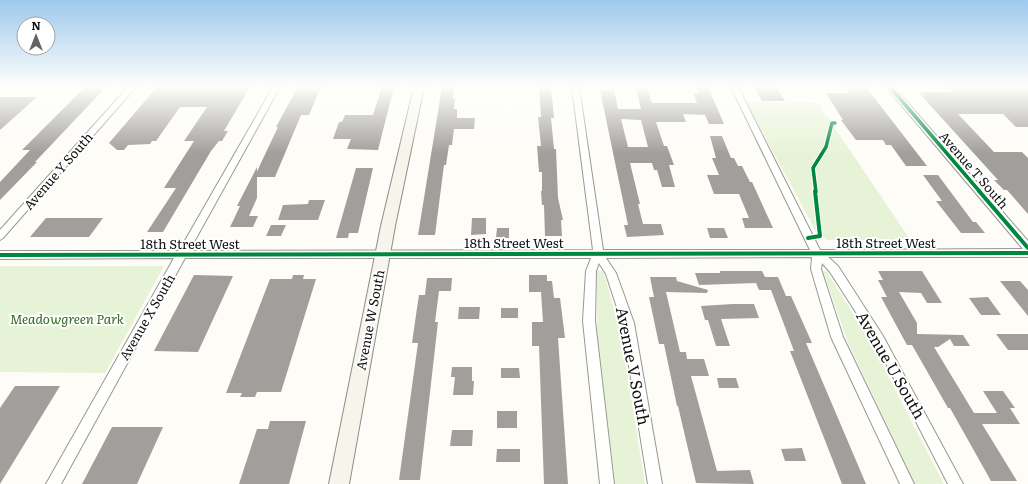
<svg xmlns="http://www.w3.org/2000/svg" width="1028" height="484" font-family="Literata,serif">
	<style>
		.green { fill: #e7f3d7 }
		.building { fill: #a19f9c; fill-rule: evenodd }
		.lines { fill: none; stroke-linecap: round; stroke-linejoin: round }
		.street-casing { stroke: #979795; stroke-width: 2 }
		.secondary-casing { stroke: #8e8d8b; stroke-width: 2 }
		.street { fill: #fffffe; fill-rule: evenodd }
		.secondary { fill: #f6f4eb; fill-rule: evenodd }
		.cycleway-far1-casing { stroke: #fff; stroke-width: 5.5 }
		.cycleway-casing { stroke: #fff; stroke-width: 6 }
		.cycleway-far1 { stroke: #00873e; stroke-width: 3.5 }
		.cycleway { stroke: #00873e; stroke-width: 4 }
		.labels { text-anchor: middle; stroke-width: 4; stroke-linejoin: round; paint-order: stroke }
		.street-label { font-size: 13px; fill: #111; stroke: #fff }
		.park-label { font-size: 13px; font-style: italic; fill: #2f6b1f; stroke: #fff }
		.near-street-label { font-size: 16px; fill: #111; stroke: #fff }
	</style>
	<rect width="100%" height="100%" fill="#fdfcf7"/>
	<!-- green -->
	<g class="green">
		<path d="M746,102L818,103L911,241L827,240L818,235Z"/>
		<path d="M0,266H164L105,373L0,372Z"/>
		<path d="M599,270L604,273L621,335L645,484H615L597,345V272Z"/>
		<path d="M823,271L827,272L870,341L944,484H915L848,343Z"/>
	</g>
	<!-- building -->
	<g class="building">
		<path d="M85,87H106L35,162H37L0,200V182L30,150H22Z"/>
		<path d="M157,87H250L224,131H228L222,141H219L211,151L163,232H147L176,188H164L194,141H184L207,107H180L156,141H152L150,144L128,145L124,150H117L109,143Z"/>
		<path d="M298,87H321L309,115H301L275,177H257V198L249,216H258L253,227H230L240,206H237L257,167V172L260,165L278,127H276Z"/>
		<path d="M382,87H394L378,150L347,149L351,139H333L339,122H342L345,115H373Z"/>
		<path d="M442,87H454L453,99H455L454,109H457V118H475L474,129H454L452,145H449L446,165H444L435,235H418Z"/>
		<path d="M539,87H551L554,118H551L554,149H556L558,198L563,220H561L562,236H545L544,205H542L541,191H542V172H539L537,146H541L538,117H541Z"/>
		<path d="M697,87H708L724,124H709L705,115L683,114L686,122H656L664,146H667L674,165H669L675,187H662L657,170H654L652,163H630L640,204H638L643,224H661L664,235L627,237L624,225H628L600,90H614L618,109H641L636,88H647L652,103H697L693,93H699ZM621,119L641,120L648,147H628Z"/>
		<path d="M754,87H776L785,101H762Z"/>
		<path d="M846,87H866L927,166H906L891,145H886L883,140H856L841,120H843L826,93H850Z"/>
		<path d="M949,87H1028V127H1016L1003,114H958L994,152H1022L1028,158V214L1007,190H1004L994,180H998L919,93H921L920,92H954Z"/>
		<path d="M0,97H37L0,130Z"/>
		<path d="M710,136H722L731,158H734L738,166H742L750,182H752L773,228H745L742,218H749L739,194H714L707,175H719L712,158H716Z"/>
		<path d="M356,168H373L358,233H349L348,238H336Z"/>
		<path d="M923,175H938L973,222H976L985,233H961L936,201H942Z"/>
		<path d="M309,200H325L318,220H278L283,205L308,204Z"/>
		<path d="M46,218H103L89,237H30Z"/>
		<path d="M472,218H486V234L471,235Z"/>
		<path d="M271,225H286L281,236H266Z"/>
		<path d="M497,228H509V238H496Z"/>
		<path d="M707,228H724L728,238H710Z"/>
		<path d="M720,271H762L765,277H778L786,296H791L812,343H806L866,484H842L790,351H794L771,290H759L756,283L699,285L695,273H720Z"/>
		<path d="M878,271H922L942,303H927L921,293L899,292L917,323V334L963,335L970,346H954L950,339L938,347H934L974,413H997L983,391H1003L1015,408H1010L1020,424H982L1017,481H991L950,408H948L912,345H907L895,323L881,297H887L878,280H883Z"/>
		<path d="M194,275L233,276L198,352L154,351Z"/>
		<path d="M293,275H304L303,279H316L281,392H257L255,397H240L242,393H226L270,279H292Z"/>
		<path d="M529,275H547V281H552L554,298H560L565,338H558L568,484H544L539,346H532V322H543L541,292H529Z"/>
		<path d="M650,277H676L677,281L708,290L707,293L666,292L680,352H686L687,359H704L709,376H691L717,471L750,470L754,484L696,483L678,406H677L664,344H659L649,297H654Z"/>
		<path d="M427,278H452L451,291H439L435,322H438L420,480H399L418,343H412L416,315L419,295H425Z"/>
		<path d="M1000,281H1020L1028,290V316Z"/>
		<path d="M988,297L1001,315H981L969,298Z"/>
		<path d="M733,304H754L759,318L721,319L730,346H716L708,320H705L701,306Z"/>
		<path d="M459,307H480L479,319H458Z"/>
		<rect x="501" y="308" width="17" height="10"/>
		<path d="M996,334H1028V350H1008Z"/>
		<path d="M452,367H472V381H474L473,395H453L455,377H451Z"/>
		<path d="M501,368H519L520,378H501Z"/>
		<path d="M717,378H736L739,388H719Z"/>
		<path d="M15,386H60L0,484V408Z"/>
		<rect x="497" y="411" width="20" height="17"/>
		<path d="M270,421H306L289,484H239L257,429H268Z"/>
		<path d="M112,427H163L137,484H82Z"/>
		<path d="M452,430H473L472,446H450Z"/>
		<path d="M802,448L806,461H785L781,449Z"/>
		<path d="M497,449H520V462H496Z"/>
	</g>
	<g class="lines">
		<defs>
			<g id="street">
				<path d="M128,87H136L3,238L0,240V230Z"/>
				<path d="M273,87H280L189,251L593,250L572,87H579L603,250H810L731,87H738L820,250L1023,249L886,87H894L1028,241V257H828L838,266L883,336L963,484H948L875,342L830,272L822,263L821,269L843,337L914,484H900L831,337L811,269L812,257L606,258L616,273L634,323L662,484H648L622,323L606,274L599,263L596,271L595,321L614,484H600L583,321L586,271L591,258H185L61,484H46L174,258L0,259V251H179Z"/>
			</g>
			<path id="secondary" d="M414,87H424L395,226L349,484H329L381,226Z"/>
		</defs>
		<!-- street casing -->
		<use href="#street" class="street-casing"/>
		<!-- secondary casing -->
		<use href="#secondary" class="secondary-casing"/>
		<!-- street -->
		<use href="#street" class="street"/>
		<!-- secondary -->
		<use href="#secondary" class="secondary"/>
		<defs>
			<g id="cycleway-far1">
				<path d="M890,87L980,192"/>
				<path d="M816,192L813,168L826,147L832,123H835"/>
			</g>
			<g id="cycleway">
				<path d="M979,191L1028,248"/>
				<path d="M808,238L820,236L815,191"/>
				<path d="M0,255L1028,253"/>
			</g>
		</defs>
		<!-- cycleway-far1 casing -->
		<use href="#cycleway-far1" class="cycleway-far1-casing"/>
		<!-- cycleway casing -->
		<use href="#cycleway" class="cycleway-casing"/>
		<!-- cycleway-far1 -->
		<use href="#cycleway-far1" class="cycleway-far1"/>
		<!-- cycleway -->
		<use href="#cycleway" class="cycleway"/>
	</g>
	<!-- sky -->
	<linearGradient id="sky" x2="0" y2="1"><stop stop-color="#9dc9ee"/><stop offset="0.56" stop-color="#fefefb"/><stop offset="1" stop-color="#fefefb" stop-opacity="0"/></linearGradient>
	<rect width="1028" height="154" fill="url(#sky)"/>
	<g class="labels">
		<!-- street labels -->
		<g class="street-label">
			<text transform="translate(974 170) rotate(49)" y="5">Avenue T South</text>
			<text transform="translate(58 171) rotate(-49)" y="5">Avenue Y South</text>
			<text x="514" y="248">18th Street West</text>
			<text x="886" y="248">18th Street West</text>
			<text x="190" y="249">18th Street West</text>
			<text transform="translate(147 317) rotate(-60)" y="5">Avenue X South</text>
			<text transform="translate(370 320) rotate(-79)" y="5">Avenue W South</text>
		</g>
		<!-- park labels -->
		<g class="park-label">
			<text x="67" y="324">Meadowgreen Park</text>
		</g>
		<!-- near-street labels -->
		<g class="near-street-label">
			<text transform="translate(891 365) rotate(60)" y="6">Avenue U South</text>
			<text transform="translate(633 366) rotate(79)" y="6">Avenue V South</text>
		</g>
	</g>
	<!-- north arrow -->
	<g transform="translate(36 36)"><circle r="19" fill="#ffffff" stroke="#a0a0a0"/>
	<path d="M0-3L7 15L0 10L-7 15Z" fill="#646362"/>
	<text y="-6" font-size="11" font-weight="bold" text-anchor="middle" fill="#111111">N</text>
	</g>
</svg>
